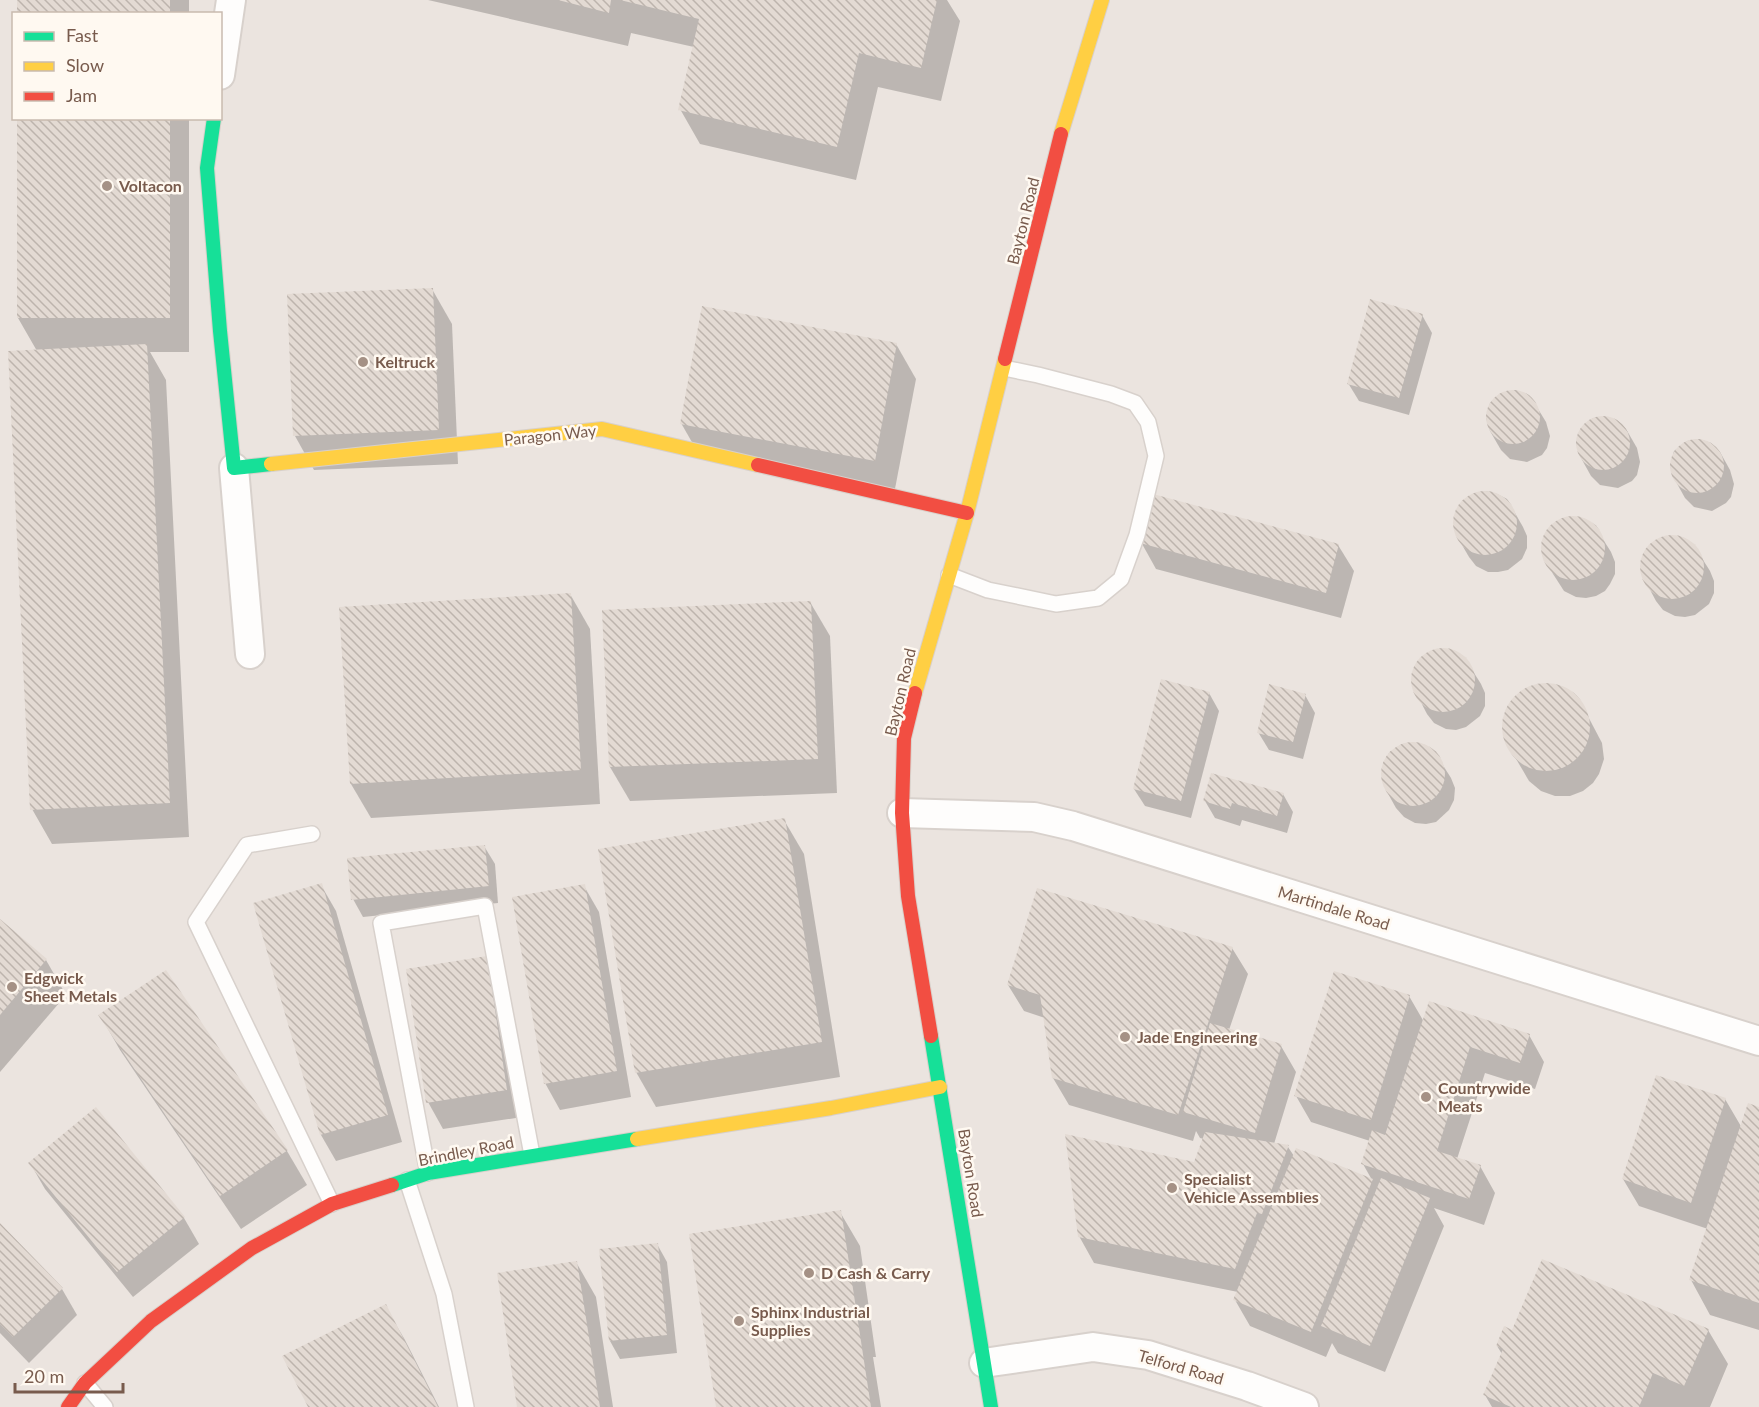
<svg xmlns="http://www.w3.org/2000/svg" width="1759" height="1407" font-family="Lato,sans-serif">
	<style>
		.industrial { fill: #ebe4df; fill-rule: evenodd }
		.shadow { fill: #0003 }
		.building { fill: url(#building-back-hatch) }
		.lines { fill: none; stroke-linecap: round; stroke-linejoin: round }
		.lane-casing { stroke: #d8d1cc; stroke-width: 18 }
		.street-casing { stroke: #d8d1cc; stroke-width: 32 }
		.fast-casing { stroke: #d8d0ca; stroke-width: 16 }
		.slow-casing { stroke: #d8d0ca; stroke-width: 16 }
		.jam-casing { stroke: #d8d0ca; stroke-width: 16 }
		.lane { stroke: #fefdfc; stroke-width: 15 }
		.street { stroke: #fefdfc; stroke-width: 28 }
		.fast { stroke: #16e098; stroke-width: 14 }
		.slow { stroke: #ffcf43; stroke-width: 14 }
		.jam { stroke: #f24e42; stroke-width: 14 }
		.poi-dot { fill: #a59185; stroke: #fff9f1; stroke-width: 2 }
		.labels { text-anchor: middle; stroke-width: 5; stroke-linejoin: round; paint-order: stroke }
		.poi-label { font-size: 16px; font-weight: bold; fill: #785b4d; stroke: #fff9f1; text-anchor: start }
		.street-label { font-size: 16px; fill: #785b4d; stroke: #fff9f1 }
	</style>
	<defs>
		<pattern id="building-back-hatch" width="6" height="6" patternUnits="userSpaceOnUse" patternTransform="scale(1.5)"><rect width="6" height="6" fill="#e3dad3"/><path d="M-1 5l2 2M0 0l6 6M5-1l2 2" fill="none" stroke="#bdb4ad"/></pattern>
	</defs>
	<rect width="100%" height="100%" fill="#f8f4ee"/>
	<!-- industrial -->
	<path class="industrial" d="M0,0H1759V1407H0ZM14,14H220V118H14Z"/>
	<!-- shadow -->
	<g class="shadow">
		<rect x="18" y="0" width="171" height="14"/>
		<path d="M428,0H947L960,21L941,101L878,87L856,180L700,144L680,109L694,47L631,33L628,46Z"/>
		<path d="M18,118H189V352H150L166,380L189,837L52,844L32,809L37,351L18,318Z"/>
		<path d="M432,289L452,324L458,464L314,470L295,436Z"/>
		<path d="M1422,315L1432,333L1409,415L1359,401L1348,383Z"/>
		<path d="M896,344L916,379L894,494L701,458L681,423Z"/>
		<path d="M1515,390L1527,394L1535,404L1546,422L1550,436L1547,448L1542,455L1527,462L1510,459L1501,450L1490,431L1486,418L1490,403L1503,393Z"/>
		<path d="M1605,417L1618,421L1626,429L1637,448L1640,462L1637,475L1632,481L1618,488L1600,485L1591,476L1581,458L1576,443L1581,429L1593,418Z"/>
		<path d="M1699,439L1711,443L1720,452L1730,470L1734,484L1731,497L1726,503L1712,511L1694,507L1685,498L1675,480L1670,466L1674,451L1687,441Z"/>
		<path d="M1486,491L1497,494L1507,499L1523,527L1527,536V548L1522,559L1508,570L1498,572H1488L1476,566L1469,557L1458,538L1454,528V518L1462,502L1475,493Z"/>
		<path d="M1574,517L1585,519L1594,525L1611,552L1615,562V574L1610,584L1605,591L1596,596L1586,598L1576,597L1564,591L1546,563L1542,554V543L1550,527L1563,519Z"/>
		<path d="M1673,536L1684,538L1693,544L1710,571L1714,581V593L1709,604L1695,615L1685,617L1675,616L1663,610L1656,601L1641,573V562L1643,555L1649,547L1662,538Z"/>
		<path d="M1141,542L1338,545L1354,571L1341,618L1156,569Z"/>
		<path d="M570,594L590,629L600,804L371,818L351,784Z"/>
		<path d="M810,602L830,636L837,793L630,801L610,767L604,611Z"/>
		<path d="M1444,649L1455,651L1464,657L1481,684L1485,693V706L1480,716L1466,727L1456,730L1446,729L1434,723L1427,714L1412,685L1414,668L1420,659L1433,650Z"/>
		<path d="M1545,684L1560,686L1573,694L1582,705L1602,743L1604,759L1599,774L1593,783L1583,791L1570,796H1555L1541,791L1529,781L1505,740L1503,725L1506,711L1513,700L1529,687Z"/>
		<path d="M1209,693L1219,711L1191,818L1145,806L1134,789Z"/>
		<path d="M1305,695L1315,713L1303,759L1269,750L1258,732Z"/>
		<path d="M1414,743L1425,745L1434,751L1451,778L1455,788L1454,800L1449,810L1436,822L1426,824L1415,823L1404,817L1396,808L1386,790L1382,779V769L1389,753L1402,744Z"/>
		<path d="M1283,794L1293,812L1287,833L1242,820L1240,826L1215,818L1205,801Z"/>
		<path d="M784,820L804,854L840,1077L656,1107L636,1072Z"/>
		<path d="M484,846L495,864L498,903L363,917L353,899Z"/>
		<path d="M321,885L336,911L402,1142L336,1161L321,1135Z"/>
		<path d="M584,886L599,912L631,1097L560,1110L545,1083Z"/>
		<path d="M0,921L46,960L66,995L0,1072Z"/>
		<path d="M1232,948L1248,974L1229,1030L1281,1046L1296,1072L1274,1144L1288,1147L1294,1156L1372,1180L1363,1164L1370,1141L1311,1122L1296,1096L1409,996L1424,1022L1529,1035L1544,1062L1535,1089L1485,1073L1457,1159L1480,1166L1495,1193L1484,1225L1434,1208L1444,1226L1385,1372L1338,1353L1332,1343L1326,1357L1250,1326L1235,1300L1238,1292L1094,1263L1079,1236L1195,1164L1204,1139L1200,1138L1196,1131L1193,1141L1069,1105L1053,1078L1045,1018L1024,1011L1008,985Z"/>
		<path d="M486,958L501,984L522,1117L443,1129L428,1102Z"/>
		<path d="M166,972L287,1151L307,1185L241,1229L120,1050L100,1015Z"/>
		<path d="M1725,1099L1742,1128L1759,1109V1330L1710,1315L1691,1280L1708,1229L1639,1206L1623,1179Z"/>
		<path d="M30,1163L184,1218L199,1244L133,1297L45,1189Z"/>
		<path d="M840,1212L860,1246L876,1357H873L881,1407H718Z"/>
		<path d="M0,1225L62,1289L77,1315L29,1363L0,1333Z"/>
		<path d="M657,1244L667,1262L677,1353L620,1359L610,1341L601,1250Z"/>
		<path d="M576,1262L596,1297L613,1407H519Z"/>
		<path d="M385,1306L405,1340L439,1407H310Z"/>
		<path d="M1708,1330L1728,1364L1710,1407H1492L1485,1395L1502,1354L1497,1346L1513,1332Z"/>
	</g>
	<!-- building -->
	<g class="building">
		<rect x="17" y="0" width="153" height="14"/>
		<path d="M558,0H611L609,13Z"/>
		<path d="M620,0H937L921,68L859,53L837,147L678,110L699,19Z"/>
		<rect x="17" y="118" width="153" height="200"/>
		<path d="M433,288L439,430L293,436L287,294Z"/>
		<path d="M1370,299L1423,314L1399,398L1347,384Z"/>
		<path d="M702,306L897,343L875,461L680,424Z"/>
		<path d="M147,344L170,803L30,810L8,351Z"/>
		<circle cx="1513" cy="417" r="27"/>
		<circle cx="1603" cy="443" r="27"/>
		<circle cx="1697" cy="466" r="27"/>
		<circle cx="1485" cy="523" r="32"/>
		<path d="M1153,494L1339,544L1326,593L1140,543Z"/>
		<circle cx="1573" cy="548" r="32"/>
		<circle cx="1672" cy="567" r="32"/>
		<path d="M571,593L581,770L350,784L339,607Z"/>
		<path d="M811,601L818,759L609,767L602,610Z"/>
		<circle cx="1443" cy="680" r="32"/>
		<path d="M1161,679L1210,692L1181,801L1133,789Z"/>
		<circle cx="1546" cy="727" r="44"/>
		<path d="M1269,684L1306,694L1293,742L1257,733Z"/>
		<circle cx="1413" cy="774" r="32"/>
		<path d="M1211,773L1284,793L1277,816L1232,803L1230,809L1203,801Z"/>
		<path d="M785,818L822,1042L635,1073L598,849Z"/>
		<path d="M485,845L489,886L351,900L347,858Z"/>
		<path d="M322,883L388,1115L320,1135L253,903Z"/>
		<path d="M585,884L617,1071L544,1084L512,897Z"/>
		<path d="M1037,888L1233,947L1178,1115L1052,1078L1040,995L1007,985Z"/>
		<path d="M0,919L47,959L0,1015Z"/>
		<path d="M487,956L507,1090L426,1103L406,969Z"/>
		<path d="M166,970L288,1150L220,1196L98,1015Z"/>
		<path d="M1334,971L1410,995L1371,1120L1294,1096Z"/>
		<path d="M1429,1001L1530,1034L1520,1063L1470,1047L1437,1151L1481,1165L1469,1199L1361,1164L1372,1130L1385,1135Z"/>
		<path d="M1210,1023L1282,1044L1255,1133L1183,1112Z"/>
		<path d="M1656,1075L1726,1098L1691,1203L1622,1179Z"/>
		<path d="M1748,1103L1759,1107V1303L1689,1280Z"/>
		<path d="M96,1107L185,1217L117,1272L28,1163Z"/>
		<path d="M1205,1132L1289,1145L1262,1214L1257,1213L1235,1269L1078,1237L1065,1134L1194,1162Z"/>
		<path d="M1296,1148L1373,1179L1311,1332L1233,1300Z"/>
		<path d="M1381,1178L1430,1198L1370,1346L1321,1326Z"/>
		<path d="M841,1210L871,1407H716L689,1234Z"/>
		<path d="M0,1223L63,1288L13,1337L0,1324Z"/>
		<path d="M658,1243L667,1335L609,1341L599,1249Z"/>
		<path d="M1542,1259L1709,1329L1684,1386L1653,1373L1639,1407H1511L1483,1395L1503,1349L1496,1346L1504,1326L1512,1330Z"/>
		<path d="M577,1261L600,1407H517L497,1273Z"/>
		<path d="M386,1304L438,1407H308L282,1356Z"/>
	</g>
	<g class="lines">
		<defs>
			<g id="lane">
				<path d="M949,575L988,590L1056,604L1098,598L1121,579L1137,535L1156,456L1148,422L1135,403L1111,394L1038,375L1004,368"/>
				<path d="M312,834L247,845L196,922L332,1204"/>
				<path d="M428,1173L381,923L485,906L532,1155"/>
				<path d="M407,1180L444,1294L466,1407"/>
				<path d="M85,1383L105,1407"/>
			</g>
			<g id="street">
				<path d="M220,75L231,0"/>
				<path d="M234,468L250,654"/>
				<path d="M902,813L1034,817L1073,826L1759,1041"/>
				<path d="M984,1363L1093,1347L1148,1355L1247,1386L1304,1407"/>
			</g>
			<g id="fast">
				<path d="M214,118L207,168L220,331L234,468L271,464"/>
				<path d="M931,1036L991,1407"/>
				<path d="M392,1185L428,1173L637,1139"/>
			</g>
			<g id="slow">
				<path d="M1061,134L1102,0"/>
				<path d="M271,464L602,429L758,465"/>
				<path d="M915,693L967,513L1005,359"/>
				<path d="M637,1139L831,1108L940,1087"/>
			</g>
			<g id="jam">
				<path d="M1005,359L1061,134"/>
				<path d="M758,465L967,513"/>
				<path d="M915,693L904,738L902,813L908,896L931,1036"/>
				<path d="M68,1407L85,1383L151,1321L252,1248L332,1204L392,1185"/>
			</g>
		</defs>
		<!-- lane casing -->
		<use href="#lane" class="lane-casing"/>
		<!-- street casing -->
		<use href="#street" class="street-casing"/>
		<!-- fast casing -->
		<use href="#fast" class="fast-casing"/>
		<!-- slow casing -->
		<use href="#slow" class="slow-casing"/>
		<!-- jam casing -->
		<use href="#jam" class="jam-casing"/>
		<!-- lane -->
		<use href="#lane" class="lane"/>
		<!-- street -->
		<use href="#street" class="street"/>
		<!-- fast -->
		<use href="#fast" class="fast"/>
		<!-- slow -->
		<use href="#slow" class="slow"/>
		<!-- jam -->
		<use href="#jam" class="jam"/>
	</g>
	<!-- markers -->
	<g class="poi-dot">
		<circle cx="107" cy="186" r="6"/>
		<circle cx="363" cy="362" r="6"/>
		<circle cx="12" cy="987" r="6"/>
		<circle cx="1125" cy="1037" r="6"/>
		<circle cx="1426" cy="1097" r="6"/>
		<circle cx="1172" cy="1188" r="6"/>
		<circle cx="809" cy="1273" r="6"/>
		<circle cx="739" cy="1321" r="6"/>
	</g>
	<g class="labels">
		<!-- poi labels -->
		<g class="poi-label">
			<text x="119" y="192">Voltacon</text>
			<text x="375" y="368">Keltruck</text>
			<text x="24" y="984">Edgwick<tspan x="24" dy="18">Sheet Metals</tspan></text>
			<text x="1137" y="1043">Jade Engineering</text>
			<text x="1438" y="1094">Countrywide<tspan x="1438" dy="18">Meats</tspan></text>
			<text x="1184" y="1185">Specialist<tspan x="1184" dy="18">Vehicle Assemblies</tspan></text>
			<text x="821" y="1279">D Cash &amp; Carry</text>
			<text x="751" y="1318">Sphinx Industrial<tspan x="751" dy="18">Supplies</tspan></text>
		</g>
		<!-- street labels -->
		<g class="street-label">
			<text transform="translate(1023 221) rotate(-76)" y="6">Bayton Road</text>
			<text transform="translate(550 435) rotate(-6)" y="6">Paragon Way</text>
			<text transform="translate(900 692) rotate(-77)" y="6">Bayton Road</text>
			<text transform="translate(1334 908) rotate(17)" y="6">Martindale Road</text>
			<text transform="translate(466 1151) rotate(-11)" y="6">Brindley Road</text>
			<text transform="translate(971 1173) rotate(81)" y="6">Bayton Road</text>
			<text transform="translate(1181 1367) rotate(16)" y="6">Telford Road</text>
		</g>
	</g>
	<!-- legend -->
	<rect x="12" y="12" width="210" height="108" fill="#fff9f1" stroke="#c9baaf" stroke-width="1.5"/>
	<rect x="24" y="32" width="30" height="9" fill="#16e098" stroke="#c9baaf" stroke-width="1.5"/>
	<text x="66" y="42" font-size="18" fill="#785b4d">Fast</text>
	<rect x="24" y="62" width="30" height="9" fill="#ffcf43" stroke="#c9baaf" stroke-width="1.5"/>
	<text x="66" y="72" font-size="18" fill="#785b4d">Slow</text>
	<rect x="24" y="92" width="30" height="9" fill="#f24e42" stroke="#c9baaf" stroke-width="1.5"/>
	<text x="66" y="102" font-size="18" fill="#785b4d">Jam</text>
	<!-- scale -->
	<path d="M15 1383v9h108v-9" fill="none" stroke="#785b4d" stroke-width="3"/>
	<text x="24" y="1383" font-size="18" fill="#785b4d" stroke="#fff9f1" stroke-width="4.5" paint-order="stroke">20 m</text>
</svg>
